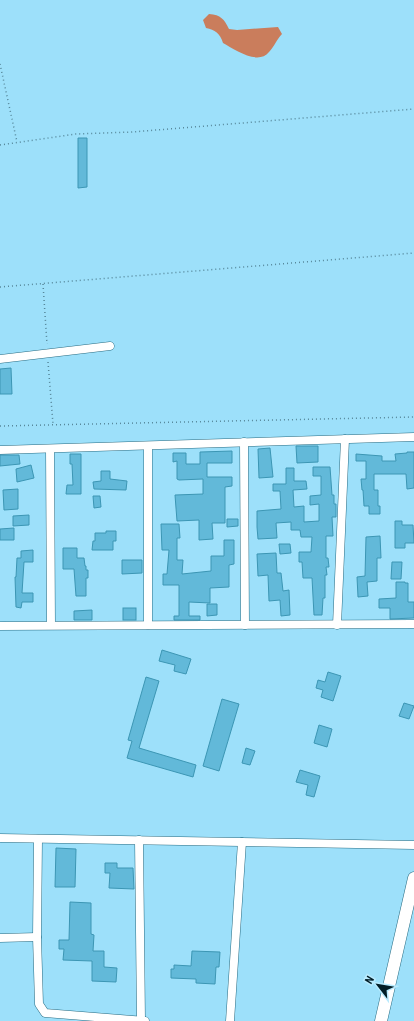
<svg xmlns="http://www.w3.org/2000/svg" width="414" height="1021" font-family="'Roboto Condensed',sans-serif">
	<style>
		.forest { fill: #ca7d5c }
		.building { fill: #62b9d9; stroke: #3c96b4 }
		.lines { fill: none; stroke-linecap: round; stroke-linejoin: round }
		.minor-casing { stroke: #286c83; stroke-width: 9 }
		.highway-casing { stroke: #286c83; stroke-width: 13 }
		.path { stroke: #56879a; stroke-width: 1.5; stroke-dasharray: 1 3; stroke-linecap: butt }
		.minor { stroke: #fff; stroke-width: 8 }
		.highway { stroke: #fff; stroke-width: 12 }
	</style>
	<rect width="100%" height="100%" fill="#9de0fa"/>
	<!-- forest -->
	<path class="forest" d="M209,14C221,15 224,19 229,29L237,30L278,27L282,34C277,39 274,47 269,52C258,66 234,49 223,43C220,33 215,30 206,28L203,20Z"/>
	<!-- building -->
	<g class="building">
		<path d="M78,138H87V187L78,188Z"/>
		<path d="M11,368L12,394H0V369Z"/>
		<path d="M296,446H318V462L297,463Z"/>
		<path d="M270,448L273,477L259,478L258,449Z"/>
		<path d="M232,451V463H207V477H232V486L225,487V523H212L213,539L199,540V520L177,521L175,495L203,494V479L179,480L177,479V461L173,462V453H186V464H200V452Z"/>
		<path d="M407,452H414V488L407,489L406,474H374V490H378V506H380V514H369V506H364L363,490H362L361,479H366V461H356V454L382,456V461H396L395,454L407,453Z"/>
		<path d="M70,454H81V494H66L67,485H73L72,464H70Z"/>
		<path d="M0,455H19L20,464L0,466Z"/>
		<path d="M31,465L34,478L17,482L16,469Z"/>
		<path d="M313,467H330L332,495H334V504H336V517H332L333,536H326V558H328L329,567H326L327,575H325V598H323L322,615H314L312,578H303L302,562H299V552H311L312,537H301L300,530H291V522L276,523L277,538L258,539L257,527V511L281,509L280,491H273V484H286V468H294V481H306L307,489L293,490L294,507L304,506V522L319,521V504L310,505V496L321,495V476H313Z"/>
		<path d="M101,471H110V479L127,481L126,490L94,489L93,482L101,481Z"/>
		<path d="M18,489V509L4,510L3,490Z"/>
		<path d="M93,496H100L101,507L94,508Z"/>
		<path d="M29,515V525L13,526V516Z"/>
		<path d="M227,519H238V526L227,527Z"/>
		<path d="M395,521H402V525H413L414,543H405V548H395Z"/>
		<path d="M161,524H179L180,538H177V560H183L182,574L211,571V556H224V540H234V564L229,565V587L210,588V603L189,602V616H200V620H174V616H179V585H163V574H167L169,550H162Z"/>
		<path d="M14,528V540H0V529Z"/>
		<path d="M106,531H116V541H113V550H92L93,541H95V533H106Z"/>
		<path d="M380,536L381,558H377V581L367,582L368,596L358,597L357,577L365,576L366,537Z"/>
		<path d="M279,544H290L291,553L280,554Z"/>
		<path d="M63,548H77V558H84L85,566H86V570H88V578H86V596H76L74,569H63Z"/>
		<path d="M33,550V562H24L22,593H33V602H22L21,608L16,607L15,577H16L17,558H21V551Z"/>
		<path d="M276,553L277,573H281L283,591L289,590L290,615L281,616L280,600L269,601L268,575L258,576L257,554Z"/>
		<path d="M122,560H142V573L122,574Z"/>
		<path d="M392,562H402L401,579H391Z"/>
		<path d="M396,582H405V583H408V602H414V618L390,619V608H379V599L396,598Z"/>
		<path d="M207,604H217V615L207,616Z"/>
		<rect x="123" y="608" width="13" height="12"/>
		<path d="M92,610V620H74V611Z"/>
		<path d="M162,650L191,659L186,674L174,671L175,665L159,661Z"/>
		<path d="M328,672L341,676L333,701L321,697L323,690L316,688L318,680L325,682Z"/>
		<path d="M146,677L159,681L139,748L196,765L193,777L127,758L132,741L128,740Z"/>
		<path d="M222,699L239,704L219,771L203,766Z"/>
		<path d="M404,703L414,706L409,719L399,716Z"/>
		<path d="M319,725L332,729L327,747L314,743Z"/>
		<path d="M246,748L255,751L250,765L242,763Z"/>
		<path d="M300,770L320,776L314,797L306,795L308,785L296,782Z"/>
		<path d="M56,848L76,849L75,887H55Z"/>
		<path d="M105,863H117V868H133L134,889L109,888L110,873H105Z"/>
		<path d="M70,902L91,903V934L94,935L93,951H104V967L117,968L116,982L92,981V961L63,960L64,949H59V940H69Z"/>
		<path d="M192,951L220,952L219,967H216L215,984L196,983V979L171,978V969H174V965L191,966Z"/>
	</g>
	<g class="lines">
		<defs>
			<g id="minor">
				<path d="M0,359L110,346"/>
				<path d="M244,442L245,625"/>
				<path d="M148,446V625"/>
				<path d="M50,449L51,625"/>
				<path d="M0,450L414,437"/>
				<path d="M337,625L345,439"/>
				<path d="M0,626L414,624"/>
				<path d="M0,838L414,845"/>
				<path d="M38,839L37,937L39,1004L45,1013L145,1021"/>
				<path d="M139,840L141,1021"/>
				<path d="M0,938L37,937"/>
				<path d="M230,1021L242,842"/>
			</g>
			<path id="highway" d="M381,1021L414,878"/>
		</defs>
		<!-- minor casing -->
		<use href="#minor" class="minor-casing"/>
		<!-- highway casing -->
		<use href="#highway" class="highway-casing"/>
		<!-- path -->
		<g class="path">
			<path d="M0,64L17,142"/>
			<path d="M0,145L76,134L132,132L414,109"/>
			<path d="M43,284L47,344"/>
			<path d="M0,287L414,253"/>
			<path d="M48,362L53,424"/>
			<path d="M0,426L414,417"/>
		</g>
		<!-- minor -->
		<use href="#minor" class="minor"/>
		<!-- highway -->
		<use href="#highway" class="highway"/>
	</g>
	<!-- north arrow -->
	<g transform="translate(378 985) rotate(301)" stroke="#b9ebfe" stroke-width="3" paint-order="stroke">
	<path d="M0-3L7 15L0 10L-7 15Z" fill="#021e27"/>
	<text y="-6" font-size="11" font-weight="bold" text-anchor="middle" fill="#021e27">N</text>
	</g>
</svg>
